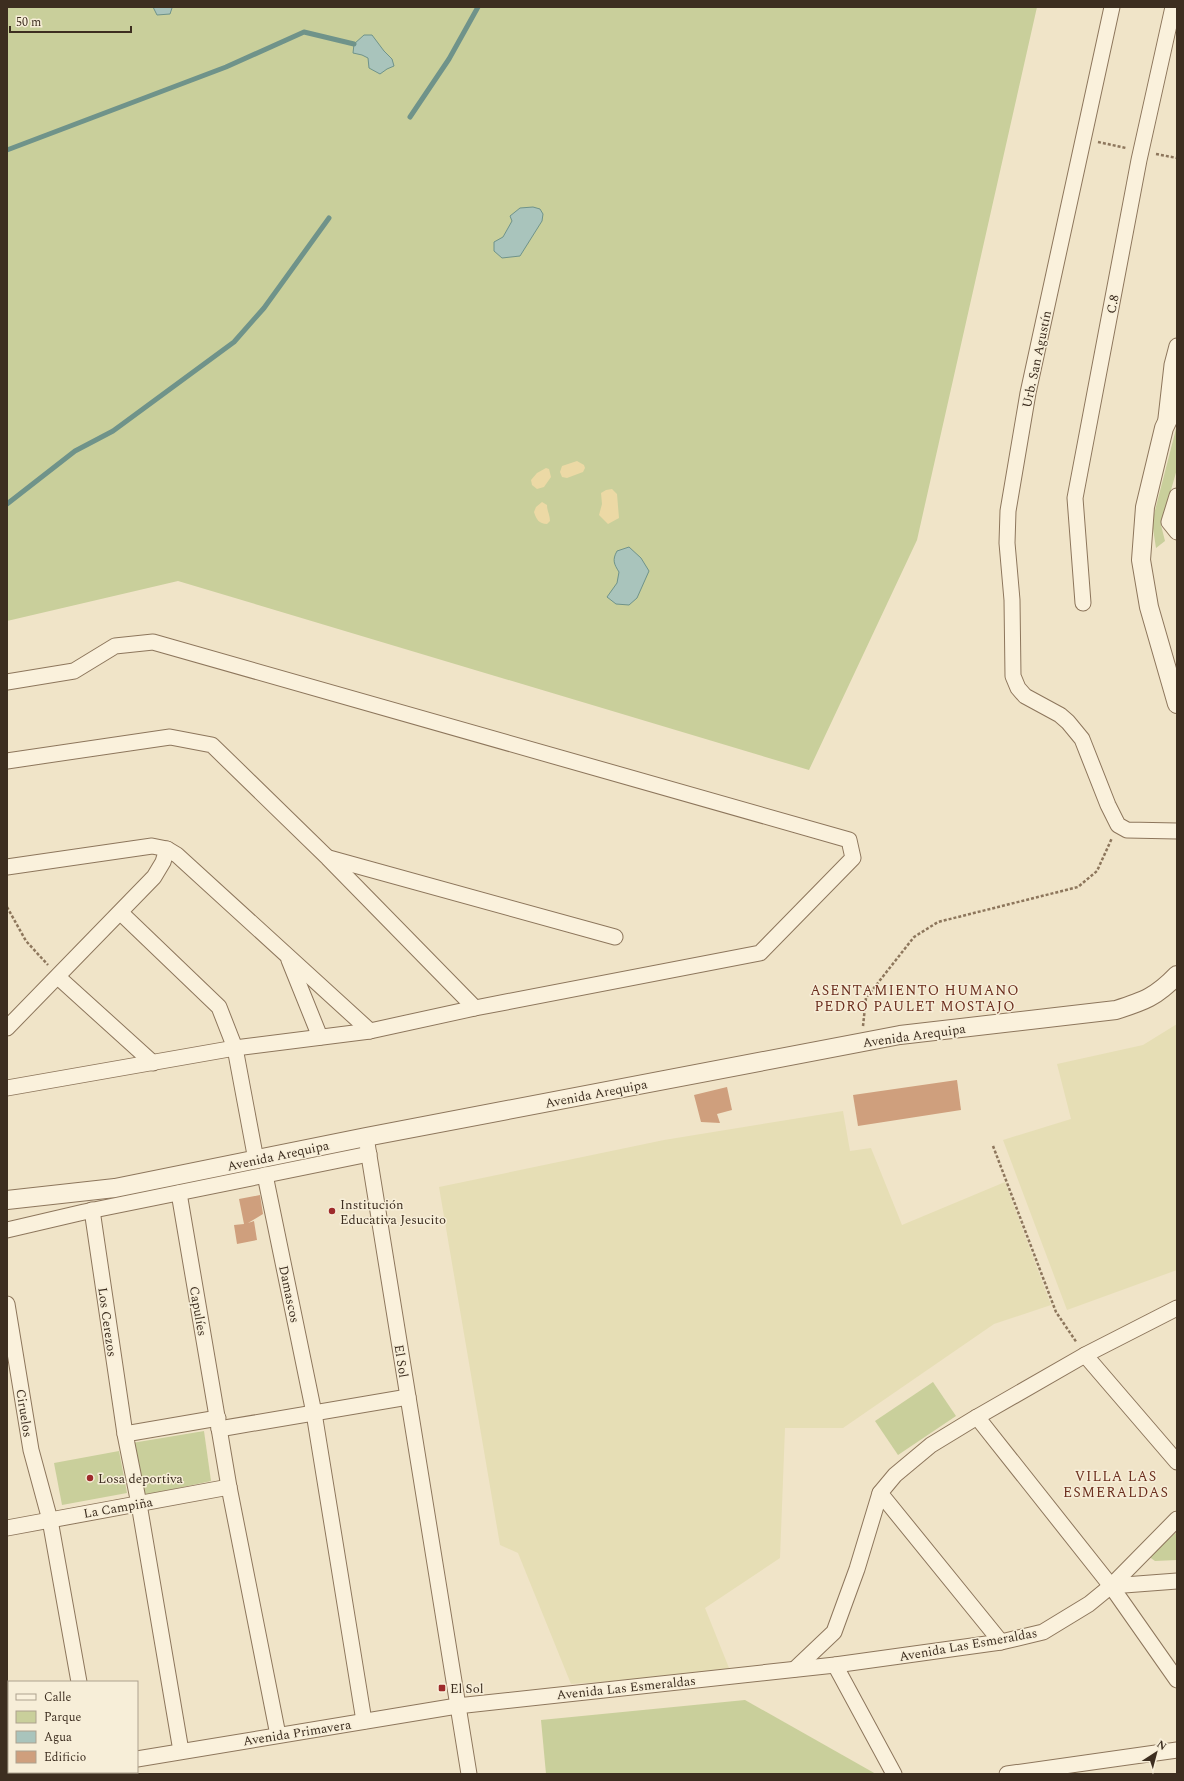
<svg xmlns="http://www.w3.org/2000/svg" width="1184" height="1781" font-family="Spectral,serif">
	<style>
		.farmland { fill: #e6deb5 }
		.green { fill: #c9cf9b }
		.sand { fill: #ecd9a5 }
		.water { fill: #a9c4bc; stroke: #6f938a }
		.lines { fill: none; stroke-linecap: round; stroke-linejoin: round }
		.stream { stroke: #6f938a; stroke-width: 5 }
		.building { fill: #cf9f7d }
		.minor-casing { stroke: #8d765c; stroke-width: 17 }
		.tertiary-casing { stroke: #8d765c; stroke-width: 20 }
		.path { stroke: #8d765c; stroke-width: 2.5; stroke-dasharray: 3 2; stroke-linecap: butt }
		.minor { stroke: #faf1dc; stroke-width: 15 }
		.tertiary { stroke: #faf1dc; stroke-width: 18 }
		.poi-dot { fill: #9e2a2b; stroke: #f7eed8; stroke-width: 1.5 }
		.labels { text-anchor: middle; stroke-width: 3; stroke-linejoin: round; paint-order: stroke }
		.street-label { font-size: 13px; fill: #3d2e20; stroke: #f7eed8 }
		.poi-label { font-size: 13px; fill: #3d2e20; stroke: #f7eed8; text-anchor: start }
		.neighbourhood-label { font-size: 14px; letter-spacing: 1px; fill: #6b2e1e; stroke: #f7eed8 }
	</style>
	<rect width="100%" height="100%" fill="#f0e4c8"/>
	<!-- farmland -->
	<g class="farmland">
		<path d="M1177,1024V1270L1067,1310L1003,1140L1071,1119L1057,1064L1143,1045Z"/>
		<path d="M843,1111L850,1151L871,1148L902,1225L1005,1182L1051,1305L994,1324L843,1428H785L780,1558L705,1608L731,1673L571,1684L518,1553L500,1545L439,1187L664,1140Z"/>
	</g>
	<!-- green -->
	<g class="green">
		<path d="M7,7H1037L917,540L809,770L178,581L7,621Z"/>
		<path d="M1177,425V469L1161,525L1165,541L1156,548L1152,522Z"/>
		<path d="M933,1382L956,1416L898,1455L875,1421Z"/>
		<path d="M204,1431L211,1481L142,1496L132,1443Z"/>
		<path d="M119,1451L127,1493L62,1505L54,1463Z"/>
		<path d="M1177,1532V1560L1155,1561L1148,1556Z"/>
		<path d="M745,1700L876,1774H546L541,1720Z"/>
	</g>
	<!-- sand -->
	<g class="sand">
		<path d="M577,461L584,465L585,468L583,472L567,478L562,477L560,472L562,466Z"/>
		<path d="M546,468L549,469L551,477L544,487L537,489L532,485L531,480L537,473Z"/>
		<path d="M612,489L617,494L619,518L608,524L599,515L602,504L601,493L606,490Z"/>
		<path d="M542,502L547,505C547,511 550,515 550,521L547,524C539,524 536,519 534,512L536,507Z"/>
	</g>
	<!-- water -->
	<g class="water">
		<path d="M153,7H172V8L170,14L157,15Z"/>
		<path d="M364,35H372L384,51L392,59L394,66L387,69L380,74L369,68L368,58L362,55L353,53L354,44Z"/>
		<path d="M533,207L540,209L543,214L542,221L520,256L502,258L494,251V242L503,237L512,221L510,216L520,208Z"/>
		<path d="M629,547L641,558L649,571L637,598L629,605L616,604L607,597L617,583L619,572C614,564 612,560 617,551Z"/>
	</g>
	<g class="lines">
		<!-- stream -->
		<g class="stream">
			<path d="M410,117L449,59L478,7"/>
			<path d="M7,150L226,67L304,32L354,44"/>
			<path d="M7,504L75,451L113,431L234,342L264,308L329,218"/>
		</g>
	</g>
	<!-- building -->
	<g class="building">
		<path d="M957,1080L961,1110L858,1126L853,1095Z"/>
		<path d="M727,1087L732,1110L717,1114L720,1123L701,1122L694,1095Z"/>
		<path d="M260,1195L263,1214L248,1223L254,1221L257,1240L237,1244L234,1225L244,1224L239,1199Z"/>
	</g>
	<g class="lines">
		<defs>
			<g id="minor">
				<path d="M1112,7L1028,393L1008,511L1007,543L1012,600L1013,676L1018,688L1025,696L1060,715L1068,722L1082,739L1108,805L1118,825L1127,830L1177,831"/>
				<path d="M1166,418L1172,365L1177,346"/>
				<path d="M1177,496L1169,522L1177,532"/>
				<path d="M1083,603L1075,498L1139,160L1173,7"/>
				<path d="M7,682L74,671L115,646L153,642L849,840L853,858L760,953L475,1008L370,1031L235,1048L7,1088"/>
				<path d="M7,761L170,737L212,745L328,858L475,1008"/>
				<path d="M329,858L615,937"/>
				<path d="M7,867L152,846L167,849L177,855L370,1031"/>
				<path d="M121,913L219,1007L235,1048L256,1160"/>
				<path d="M289,960L320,1037"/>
				<path d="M58,977L153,1063"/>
				<path d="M7,1028L154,877L163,862L167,849"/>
				<path d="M366,1137L469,1774"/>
				<path d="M265,1175L314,1413L364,1721"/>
				<path d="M179,1193L229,1487L278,1735"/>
				<path d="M92,1210L125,1434"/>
				<path d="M7,1230L84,1212L369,1154"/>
				<path d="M7,1304L31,1450L50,1520L79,1682"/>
				<path d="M1085,1355L1177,1462"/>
				<path d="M977,1417L1111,1586L1177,1680"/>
				<path d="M219,1429L408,1397"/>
				<path d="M880,1493L1001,1642"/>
				<path d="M7,1528L229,1487"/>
				<path d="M1111,1586L1177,1581"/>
				<path d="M835,1665L894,1774"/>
				<path d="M795,1669L834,1632L857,1569L880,1493L895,1475L931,1445L977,1417L1085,1355L1177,1308"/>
				<path d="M181,1751L139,1504L125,1434L218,1418"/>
				<path d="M137,1759L457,1706L835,1665L1001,1642L1043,1632L1089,1604L1111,1586L1177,1519"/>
				<path d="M84,1772V1774"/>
				<path d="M45,1774L57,1772"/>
				<path d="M1007,1774L1177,1750"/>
			</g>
			<g id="tertiary">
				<path d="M1177,401L1164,428L1145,507L1141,560L1149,607L1177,704"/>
				<path d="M7,1200L115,1188L366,1137L900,1035L1116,1010C1144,1001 1156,997 1177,975"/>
			</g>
		</defs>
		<!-- minor casing -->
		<use href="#minor" class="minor-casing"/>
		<!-- tertiary casing -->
		<use href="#tertiary" class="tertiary-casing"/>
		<!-- path -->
		<g class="path">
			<path d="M1098,142L1126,148"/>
			<path d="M1156,154L1177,158"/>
			<path d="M7,907L26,941L48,965"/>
			<path d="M863,1026L866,998L914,937L938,922L1078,887L1097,871L1112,838"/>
			<path d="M993,1146L1056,1312L1077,1343"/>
		</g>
		<!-- minor -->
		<use href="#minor" class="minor"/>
		<!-- tertiary -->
		<use href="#tertiary" class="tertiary"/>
	</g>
	<!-- markers -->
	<g class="poi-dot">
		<circle cx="332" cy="1211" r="4"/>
		<circle cx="90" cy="1478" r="4"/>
		<rect x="438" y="1684" width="8" height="8" rx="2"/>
	</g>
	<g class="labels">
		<!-- street labels -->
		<g class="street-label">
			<text transform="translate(1112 304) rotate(-79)" y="5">C.8</text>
			<text transform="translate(1036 359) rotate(-78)" y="5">Urb. San Agustín</text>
			<text transform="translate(914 1035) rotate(-8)" y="5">Avenida Arequipa</text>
			<text transform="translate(596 1093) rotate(-11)" y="5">Avenida Arequipa</text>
			<text transform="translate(278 1155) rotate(-12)" y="5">Avenida Arequipa</text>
			<text transform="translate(290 1294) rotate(78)" y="5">Damascos</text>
			<text transform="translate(199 1311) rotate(80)" y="5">Capulíes</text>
			<text transform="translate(108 1322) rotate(82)" y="5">Los Cerezos</text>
			<text transform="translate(402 1361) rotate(81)" y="5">El Sol</text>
			<text transform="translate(25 1413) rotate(81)" y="5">Ciruelos</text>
			<text transform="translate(118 1507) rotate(-10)" y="5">La Campiña</text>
			<text transform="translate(968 1644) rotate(-10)" y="5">Avenida Las Esmeraldas</text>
			<text transform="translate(626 1687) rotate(-6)" y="5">Avenida Las Esmeraldas</text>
			<text transform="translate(297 1732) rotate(-9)" y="5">Avenida Primavera</text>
		</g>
		<!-- poi labels -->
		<g class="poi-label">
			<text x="340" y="1209">Institución<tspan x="340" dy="15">Educativa Jesucito</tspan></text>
			<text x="98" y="1483">Losa deportiva</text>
			<text x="450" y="1693">El Sol</text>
		</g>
		<!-- neighbourhood labels -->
		<g class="neighbourhood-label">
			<text x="915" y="995">ASENTAMIENTO HUMANO<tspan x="915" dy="16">PEDRO PAULET MOSTAJO</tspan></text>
			<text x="1116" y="1481">VILLA LAS<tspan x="1116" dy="16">ESMERALDAS</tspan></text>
		</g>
	</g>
	<!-- border -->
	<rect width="1184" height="1781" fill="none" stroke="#3d2e20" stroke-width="16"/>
	<!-- legend -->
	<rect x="8" y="1681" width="130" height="92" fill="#f7eed8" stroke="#ada18e"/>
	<rect x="16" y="1694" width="20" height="6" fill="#faf1dc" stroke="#ada18e"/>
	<text x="44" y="1701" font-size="12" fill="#3d2e20">Calle</text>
	<rect x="16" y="1711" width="20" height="12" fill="#c9cf9b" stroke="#ada18e"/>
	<text x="44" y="1721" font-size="12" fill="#3d2e20">Parque</text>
	<rect x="16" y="1731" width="20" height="12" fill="#a9c4bc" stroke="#ada18e"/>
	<text x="44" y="1741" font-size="12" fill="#3d2e20">Agua</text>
	<rect x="16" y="1751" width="20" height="12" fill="#cf9f7d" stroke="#ada18e"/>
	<text x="44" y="1761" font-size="12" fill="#3d2e20">Edificio</text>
	<!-- north arrow -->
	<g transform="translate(1156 1753) rotate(36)" stroke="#f7eed8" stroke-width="3" paint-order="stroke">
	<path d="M0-3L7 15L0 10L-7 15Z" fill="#3d2e20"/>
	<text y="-6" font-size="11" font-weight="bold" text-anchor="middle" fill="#3d2e20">N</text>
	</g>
	<!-- scale -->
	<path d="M10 26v6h121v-6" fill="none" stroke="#3d2e20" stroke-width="2"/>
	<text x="16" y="26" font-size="12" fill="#3d2e20" stroke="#f7eed8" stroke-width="3" paint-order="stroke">50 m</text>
</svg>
